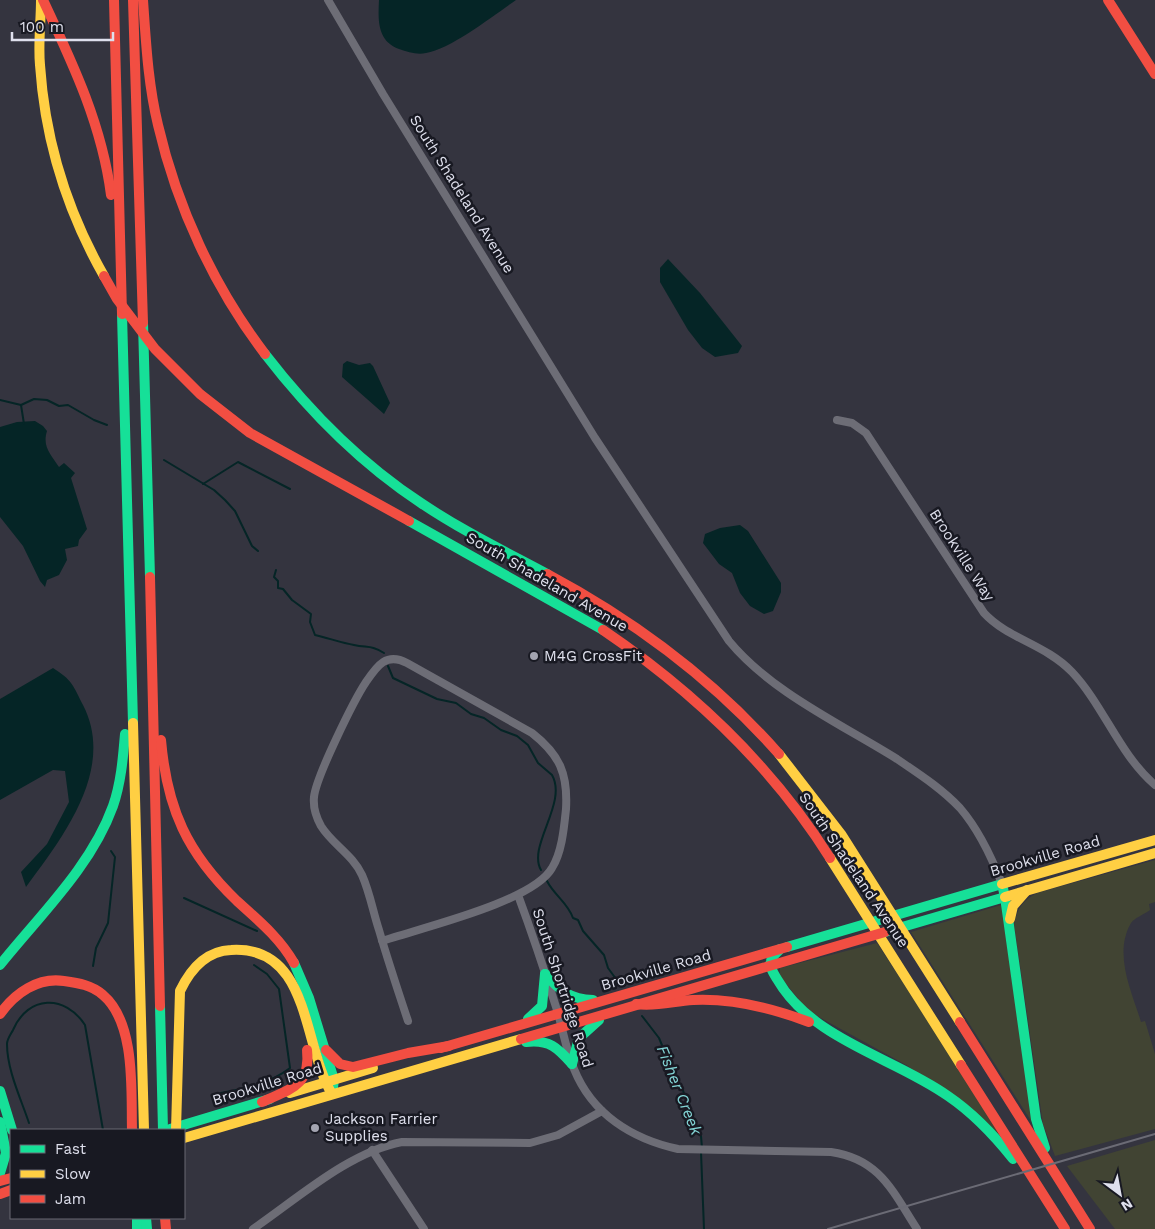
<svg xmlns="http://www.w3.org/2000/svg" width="1155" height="1229" font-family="'Work Sans',sans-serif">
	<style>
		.green { fill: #414433 }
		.water { fill: #052526 }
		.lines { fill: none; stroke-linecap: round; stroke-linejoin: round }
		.stream { stroke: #052526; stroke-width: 2 }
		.street { stroke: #6d6d76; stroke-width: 8 }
		.fast { stroke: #16e098; stroke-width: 10 }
		.slow { stroke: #ffcf43; stroke-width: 10 }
		.jam { stroke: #f24e42; stroke-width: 10 }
		.rail { stroke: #6b6b75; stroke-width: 2 }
		.poi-dot { fill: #a3a4b0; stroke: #181922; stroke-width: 2 }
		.labels { text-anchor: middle; stroke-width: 5; stroke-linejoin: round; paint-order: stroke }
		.street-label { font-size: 15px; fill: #dfe0ed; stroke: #181922 }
		.poi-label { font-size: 15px; fill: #dfe0ed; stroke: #181922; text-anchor: start }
		.water-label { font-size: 16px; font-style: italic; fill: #83d4d5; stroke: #181922 }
	</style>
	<rect width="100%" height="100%" fill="#34343f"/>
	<!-- green -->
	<g class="green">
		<path d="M1155,860V902L1149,904L1150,910C1145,914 1134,918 1131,923C1113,954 1132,992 1141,1022L1145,1021L1155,1054V1129L1055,1156L1043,1124L1014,924C1018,908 1022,901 1037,893Z"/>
		<path d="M1001,905L1033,1124L911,932Z"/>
		<path d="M877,943L1009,1145L908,1066L819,1017L804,1006L780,976V968Z"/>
		<path d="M1155,1140V1229H1115L1067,1166Z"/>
	</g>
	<!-- water -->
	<g class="water">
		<path d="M379,0H516C494,15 451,49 426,53C417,55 408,52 399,49C377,41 378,20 379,0Z"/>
		<path d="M668,259L700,293L742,346L738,353L715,357L702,348L688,330L660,282V268Z"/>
		<path d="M347,361L359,365L370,363L373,366L390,403L384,414L342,377L343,364Z"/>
		<path d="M35,421L43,426L47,431C42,447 51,454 59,467L64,463L75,473L71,478L87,529L79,540L78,546L65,549L67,560L59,575L47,580L45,587L40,581L23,546L0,517V427L17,422Z"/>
		<path d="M740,525L748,531L781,583V592L773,611L764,614L750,606L740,593L732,573L719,564L703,543L705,534L720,528Z"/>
		<path d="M53,668C72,680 73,685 83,705C116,769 63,837 26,887L21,872L47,844L69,802L65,771L53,770L0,800V699Z"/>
	</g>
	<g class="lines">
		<!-- stream -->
		<g class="stream">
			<path d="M0,400L21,405L34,399L47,400L59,406L68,405L94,420L107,425"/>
			<path d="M21,405L24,424"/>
			<path d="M164,460L214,490L225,500L235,511L252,546L258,551"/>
			<path d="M203,484L238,462L290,489"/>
			<path d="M276,570L274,577L278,581V588L283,589L292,600L311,614L310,622L315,635C328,638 342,643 354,645C368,648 371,645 384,653"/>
			<path d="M388,666L393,678L437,699L456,703L471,714L484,718L501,730L517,736L528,745L538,763L552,775C568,803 527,846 541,870"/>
			<path d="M547,881C554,895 568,903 573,918L578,920L583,931L604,955L608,968L619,983"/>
			<path d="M184,898L257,931"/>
			<path d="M93,966L96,948L108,923L115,857L111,851"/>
			<path d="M642,1016L659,1038L676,1079L682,1087L695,1130L701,1136L702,1148"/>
			<path d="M221,1093C246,1088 269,1084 290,1068L279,989L267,974L254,965"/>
			<path d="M29,1123C21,1099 7,1070 7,1044C7,1039 11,1034 13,1030C28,995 65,994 85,1025L103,1130"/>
			<path d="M701,1152L704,1229"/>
		</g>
		<!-- street -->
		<g class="street">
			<path d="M328,0L383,94L595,438L729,641C771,692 841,724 897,759C919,774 941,788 960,808C979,830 992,858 1002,884"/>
			<path d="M837,420L852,423L866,433L984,613C1008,639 1045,644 1072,672C1104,706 1119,754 1155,785"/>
			<path d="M518,895C532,933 545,972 557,1010C563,1030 566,1050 574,1069C592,1114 632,1139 678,1149L831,1152C880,1159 893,1192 917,1229"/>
			<path d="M382,941C420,928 533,902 552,868C562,852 564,828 566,809C568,774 560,755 532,733L407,663C386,652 377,666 366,682C354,700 316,777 314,797C313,807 316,817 321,826C332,844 353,855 362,875C370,893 373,912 379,930C388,961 398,991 408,1021"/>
			<path d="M372,1150L424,1229"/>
			<path d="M253,1229C297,1199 349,1152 402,1142L530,1143L558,1135L602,1111"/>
		</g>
		<!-- fast -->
		<g class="fast">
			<path d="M122,314L133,723"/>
			<path d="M143,323L150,577"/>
			<path d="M265,354C309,411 360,463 421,503C461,530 504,551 547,574"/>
			<path d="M409,521L603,630"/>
			<path d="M1005,897L1036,1119L1045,1148"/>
			<path d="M787,947L1002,884L1005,897L885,932"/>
			<path d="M780,949C777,953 772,956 771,961C769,967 774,974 777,979C812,1040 893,1057 948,1096C973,1113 994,1135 1013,1159"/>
			<path d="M294,963L309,998L334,1080L332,1094"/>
			<path d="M0,965C40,915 91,867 113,806C121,783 123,758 125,734"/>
			<path d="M545,974C560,991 570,999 593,1000"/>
			<path d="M160,1006L163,1130"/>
			<path d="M528,1019L542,1006L545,974"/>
			<path d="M526,1042C549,1039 558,1048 572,1064"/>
			<path d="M572,1064L579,1038L599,1020"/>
			<path d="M0,1091L12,1130"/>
			<path d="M0,1122L6,1153L0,1173"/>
			<path d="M170,1129L270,1099"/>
			<path d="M137,1218V1229"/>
			<path d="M146,1218L147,1229"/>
		</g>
		<!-- slow -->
		<g class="slow">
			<path d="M41,0C41,21 38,44 40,65C45,140 67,211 104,276"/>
			<path d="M133,723L144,1130"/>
			<path d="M779,754L841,834L960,1022"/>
			<path d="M830,858L961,1065"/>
			<path d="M1002,884L1155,840"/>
			<path d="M1005,897L1155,853"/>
			<path d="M1010,919L1013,906L1027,890"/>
			<path d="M290,1093L373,1068"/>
			<path d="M176,1130L180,991C190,970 206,951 231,950C311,945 302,1045 332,1094"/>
			<path d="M184,1138L521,1039"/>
		</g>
		<!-- jam -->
		<g class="jam">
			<path d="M43,0C73,64 102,125 111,195"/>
			<path d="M114,0L122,314"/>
			<path d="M133,0L143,323"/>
			<path d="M143,0C146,42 148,84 158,125C177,207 214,287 265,354"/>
			<path d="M1108,0L1155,74"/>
			<path d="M104,276L117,299L155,349L200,394L250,433L409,521"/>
			<path d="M547,574C635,621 713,679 779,754"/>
			<path d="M150,577L160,1006"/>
			<path d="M603,630C693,691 772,766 830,858"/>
			<path d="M161,740C167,809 187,853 237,901C258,920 280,938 294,963"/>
			<path d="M636,1004C656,1007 674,1001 693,1000C733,998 772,1008 809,1022"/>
			<path d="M0,1014C15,993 38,977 64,981C78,983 92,985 103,995C136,1023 131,1091 132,1130"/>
			<path d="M960,1022L1090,1229"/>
			<path d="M521,1039L885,932"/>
			<path d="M441,1048L787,947"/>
			<path d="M326,1050L340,1064L353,1067L408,1053L449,1046"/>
			<path d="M961,1065L1065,1229"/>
			<path d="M262,1102C290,1089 311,1086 307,1050"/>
			<path d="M0,1181L11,1178"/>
			<path d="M0,1194L11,1190"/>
			<path d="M165,1218L166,1229"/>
		</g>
		<!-- rail -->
		<path class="rail" d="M828,1229L1155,1134"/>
	</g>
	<!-- markers -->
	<g class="poi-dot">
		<circle cx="534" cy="656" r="5"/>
		<circle cx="315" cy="1128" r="5"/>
	</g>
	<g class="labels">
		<!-- street labels -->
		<g class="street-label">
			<text transform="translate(462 194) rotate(58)" y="5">South Shadeland Avenue</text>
			<text transform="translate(962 555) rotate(57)" y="5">Brookville Way</text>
			<text transform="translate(547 582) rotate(30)" y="5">South Shadeland Avenue</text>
			<text transform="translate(1045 856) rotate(-16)" y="5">Brookville Road</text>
			<text transform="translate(854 870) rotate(56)" y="5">South Shadeland Avenue</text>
			<text transform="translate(656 970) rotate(-16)" y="5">Brookville Road</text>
			<text transform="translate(563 988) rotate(72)" y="5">South Shortridge Road</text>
			<text transform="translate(267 1084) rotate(-17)" y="5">Brookville Road</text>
		</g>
		<!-- poi labels -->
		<g class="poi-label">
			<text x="544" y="661">M4G CrossFit</text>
			<text x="325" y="1124">Jackson Farrier<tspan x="325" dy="17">Supplies</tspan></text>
		</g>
		<!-- water labels -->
		<g class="water-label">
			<text transform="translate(680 1090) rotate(68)" y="6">Fisher Creek</text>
		</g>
	</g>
	<!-- legend -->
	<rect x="10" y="1129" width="175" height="90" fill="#181922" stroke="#686973"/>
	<rect x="20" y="1145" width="25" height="8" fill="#16e098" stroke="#686973"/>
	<text x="55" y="1154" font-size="15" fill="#dfe0ed">Fast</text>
	<rect x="20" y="1170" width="25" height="8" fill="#ffcf43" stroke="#686973"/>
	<text x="55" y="1179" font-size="15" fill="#dfe0ed">Slow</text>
	<rect x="20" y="1195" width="25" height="8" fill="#f24e42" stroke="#686973"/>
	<text x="55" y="1204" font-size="15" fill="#dfe0ed">Jam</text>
	<!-- north arrow -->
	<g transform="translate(1120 1194) rotate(148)" stroke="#181922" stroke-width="4" paint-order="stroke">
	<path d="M0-4L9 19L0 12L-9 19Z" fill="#dfe0ed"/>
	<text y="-8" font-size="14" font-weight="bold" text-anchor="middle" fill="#dfe0ed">N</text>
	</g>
	<!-- scale -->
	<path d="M12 32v8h101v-8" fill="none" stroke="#dfe0ed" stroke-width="2.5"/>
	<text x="20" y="32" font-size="15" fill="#dfe0ed" stroke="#181922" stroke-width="4" paint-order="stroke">100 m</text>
</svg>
